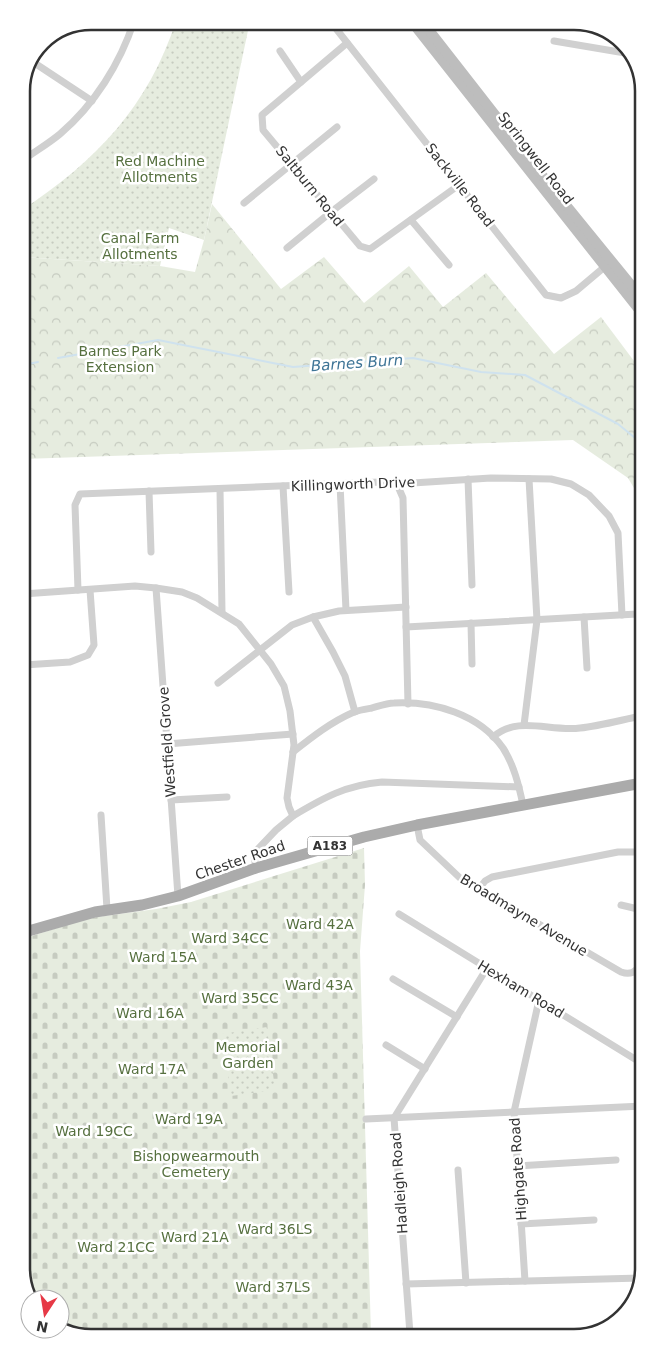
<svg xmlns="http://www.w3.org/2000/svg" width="665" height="1359" font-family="'DejaVu Sans',sans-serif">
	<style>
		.cemetery { fill: url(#cemetery-stones) }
		.park { fill: url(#park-crowns) }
		.garden { fill: url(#garden-dots) }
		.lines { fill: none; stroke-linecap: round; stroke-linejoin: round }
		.stream { stroke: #cfe2ee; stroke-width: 2 }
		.minor { stroke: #d0d0d0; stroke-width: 7 }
		.secondary { stroke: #bdbdbd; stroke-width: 10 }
		.primary { stroke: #ababab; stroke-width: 11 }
		.labels { text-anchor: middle; stroke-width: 5; stroke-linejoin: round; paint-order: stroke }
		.shield { fill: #fff; stroke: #707070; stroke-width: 1 }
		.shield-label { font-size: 12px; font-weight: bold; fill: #333 }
		.street-label { font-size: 14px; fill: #333; stroke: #fff }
		.park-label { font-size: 14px; fill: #56703f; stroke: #fff }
		.water-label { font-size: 15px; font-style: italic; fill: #3f7597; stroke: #fff }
		.rim { fill: none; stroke: #333; stroke-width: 2.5 }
	</style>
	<defs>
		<pattern id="cemetery-stones" width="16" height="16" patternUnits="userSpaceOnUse" patternTransform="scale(1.25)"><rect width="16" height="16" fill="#e6ecdf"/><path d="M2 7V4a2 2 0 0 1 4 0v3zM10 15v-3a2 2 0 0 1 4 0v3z" fill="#c6cbc0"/></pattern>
		<pattern id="park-crowns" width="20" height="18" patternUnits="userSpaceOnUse" patternTransform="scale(1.25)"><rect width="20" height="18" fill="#e6ecdf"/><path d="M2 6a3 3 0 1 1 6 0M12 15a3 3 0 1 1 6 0" fill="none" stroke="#c6cbc0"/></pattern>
		<pattern id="garden-dots" width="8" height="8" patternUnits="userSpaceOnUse" patternTransform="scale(1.25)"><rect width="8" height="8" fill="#e6ecdf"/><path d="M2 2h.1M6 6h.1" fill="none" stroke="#c6cbc0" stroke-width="1.8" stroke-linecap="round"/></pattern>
	</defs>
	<rect width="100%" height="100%" fill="#fff"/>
	<!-- cemetery -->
	<path class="cemetery" d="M364,848L365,885L360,951L371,1335L86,1338L60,1328V1299H30L26,1295L25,938L90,918L156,909L191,902Z"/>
	<!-- park -->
	<path class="park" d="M212,204L281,289L324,257L364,303L409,266L443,307L486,273L554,354L601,317L640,369V498L628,478L573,440L23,459L22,257L160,266L195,272L204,240Z"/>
	<!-- garden -->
	<g class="garden">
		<path d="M176,21H250L204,240L169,228L160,266L22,257V210C96,161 148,107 176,21Z"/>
		<path d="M267,1027L275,1090L231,1096L222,1034Z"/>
	</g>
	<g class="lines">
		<!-- stream -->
		<g class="stream">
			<path d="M58,358L158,340L293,367L413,358L481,372L525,375L618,424L640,442"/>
			<path d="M23,365L38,362"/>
		</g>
		<!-- minor -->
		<g class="minor">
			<path d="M330,21L546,295L561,298L576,291L608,264"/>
			<path d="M554,41L631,54"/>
			<path d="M347,43L262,115L263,130L360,246L370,249L459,185"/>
			<path d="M280,51L301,82"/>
			<path d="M32,62L49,38"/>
			<path d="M33,62L92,101"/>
			<path d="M22,161C34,152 48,144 60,134C94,105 120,64 134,21"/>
			<path d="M244,203L337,127"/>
			<path d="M411,220L449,265"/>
			<path d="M287,248L331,212L374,179"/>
			<path d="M468,479L472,585"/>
			<path d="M340,484L346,610"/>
			<path d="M397,484L403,498L408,704"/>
			<path d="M283,486L289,592"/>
			<path d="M220,489L222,612"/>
			<path d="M149,491L151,552"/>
			<path d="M156,588L178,896"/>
			<path d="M78,590L75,505L80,494L380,482L397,484L491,478L551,479L571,484L589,495L609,516L618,533L622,615"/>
			<path d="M23,594L135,586L156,588L182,592L197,598L239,624L271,664L284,686L290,711L294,745L287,798L289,807L293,816L276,830L256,851L254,856L256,868"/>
			<path d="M313,617L333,652L345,676L355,712"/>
			<path d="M584,617L587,668"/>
			<path d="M471,623L472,664"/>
			<path d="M406,627L637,614L641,617"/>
			<path d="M24,665L70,662L88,655L94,645L90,590"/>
			<path d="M218,683L292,625L313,617L339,611L406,607"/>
			<path d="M524,725L537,620L529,479"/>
			<path d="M493,737C517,715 550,732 580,728C600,726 621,720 641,716"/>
			<path d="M167,744L293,734"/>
			<path d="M293,752C312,737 331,722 354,712C359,710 366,709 372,708C379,706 387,703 394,703C434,701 479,714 503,748C514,765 519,786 523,805"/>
			<path d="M171,800L227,797"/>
			<path d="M101,815L107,909"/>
			<path d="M293,816C323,798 346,785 382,782L519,787"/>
			<path d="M417,825L420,840L460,878L621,972C635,977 640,967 642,955"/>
			<path d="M25,870L27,931"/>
			<path d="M479,889L485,881L492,877L618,852H642"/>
			<path d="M621,905L642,910"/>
			<path d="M399,914L643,1064"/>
			<path d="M393,979L457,1017"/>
			<path d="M386,1045L425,1069"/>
			<path d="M366,1119L643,1106"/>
			<path d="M517,1166L616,1160"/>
			<path d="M458,1170L466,1283"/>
			<path d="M521,1224L594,1220"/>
			<path d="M525,1281L514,1112L539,1000"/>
			<path d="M406,1284L641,1278"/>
			<path d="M410,1334L394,1118L487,968"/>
		</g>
		<!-- secondary -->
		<g class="secondary">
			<path d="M411,21L640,311"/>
			<path d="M422,21L553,189L640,296"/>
		</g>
		<!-- primary -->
		<path class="primary" d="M25,932L95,912L142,905L178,896L256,868L364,837L417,825L642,783"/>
	</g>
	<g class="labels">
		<!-- shield labels -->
		<rect class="shield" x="307.5" y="836.5" width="45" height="19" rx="4"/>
		<g class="shield-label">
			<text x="330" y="850">A183</text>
		</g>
		<!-- street labels -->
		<g class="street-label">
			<text transform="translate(536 158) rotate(52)" y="5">Springwell Road</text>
			<text transform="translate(460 185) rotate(52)" y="5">Sackville Road</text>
			<text transform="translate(310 186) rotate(51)" y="5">Saltburn Road</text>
			<text transform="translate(353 484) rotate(-2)" y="5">Killingworth Drive</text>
			<text transform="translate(167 742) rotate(-94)" y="5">Westfield Grove</text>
			<text transform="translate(240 860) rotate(-19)" y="5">Chester Road</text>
			<text transform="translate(524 915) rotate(31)" y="5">Broadmayne Avenue</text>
			<text transform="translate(521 989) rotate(31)" y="5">Hexham Road</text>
			<text transform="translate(518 1169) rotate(-94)" y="5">Highgate Road</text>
			<text transform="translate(399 1183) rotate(-94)" y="5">Hadleigh Road</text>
		</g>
		<!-- park labels -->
		<g class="park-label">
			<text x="160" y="166">Red Machine<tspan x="160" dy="16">Allotments</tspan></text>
			<text x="140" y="243">Canal Farm<tspan x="140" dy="16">Allotments</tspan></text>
			<text x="120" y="356">Barnes Park<tspan x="120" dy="16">Extension</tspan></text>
			<text x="320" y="929">Ward 42A</text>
			<text x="230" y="943">Ward 34CC</text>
			<text x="163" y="962">Ward 15A</text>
			<text x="319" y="990">Ward 43A</text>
			<text x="240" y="1003">Ward 35CC</text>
			<text x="150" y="1018">Ward 16A</text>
			<text x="248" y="1052">Memorial<tspan x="248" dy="16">Garden</tspan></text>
			<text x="152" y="1074">Ward 17A</text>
			<text x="189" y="1124">Ward 19A</text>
			<text x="94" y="1136">Ward 19CC</text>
			<text x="196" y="1161">Bishopwearmouth<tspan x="196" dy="16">Cemetery</tspan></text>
			<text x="275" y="1234">Ward 36LS</text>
			<text x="195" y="1242">Ward 21A</text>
			<text x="116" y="1252">Ward 21CC</text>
			<text x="273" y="1292">Ward 37LS</text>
		</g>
		<!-- water labels -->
		<g class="water-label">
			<text transform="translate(357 363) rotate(-4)" y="5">Barnes Burn</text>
		</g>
	</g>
	<!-- crop -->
	<path d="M0 0H665V1359H0ZM91 30H574A61 61 0 0 1 635 91V1268A61 61 0 0 1 574 1329H91A61 61 0 0 1 30 1268V91A61 61 0 0 1 91 30Z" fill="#fff" fill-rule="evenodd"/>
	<path class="rim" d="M91 30H574A61 61 0 0 1 635 91V1268A61 61 0 0 1 574 1329H91A61 61 0 0 1 30 1268V91A61 61 0 0 1 91 30Z"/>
	<!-- north arrow -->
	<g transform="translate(45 1314) rotate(192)"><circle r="24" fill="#ffffff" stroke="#adadad"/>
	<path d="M0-4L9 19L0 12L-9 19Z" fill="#e63946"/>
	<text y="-8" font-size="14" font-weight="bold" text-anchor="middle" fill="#333333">N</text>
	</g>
</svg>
